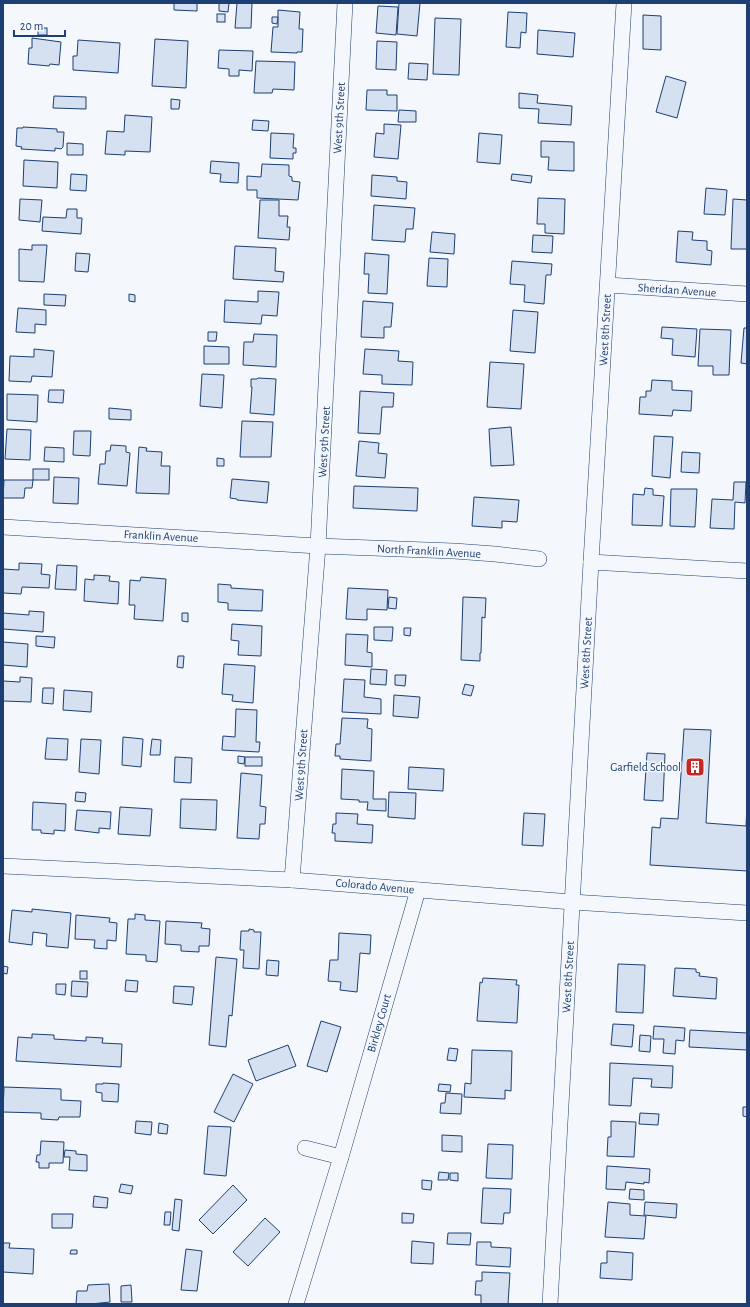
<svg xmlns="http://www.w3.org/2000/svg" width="750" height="1307" font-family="'Alegreya Sans',sans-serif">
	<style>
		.building { fill: #d5e0f0; stroke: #1d3f73 }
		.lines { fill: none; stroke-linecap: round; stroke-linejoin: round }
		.street-casing { stroke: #1d3f73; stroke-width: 16 }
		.street { stroke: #f4f7fb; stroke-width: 15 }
		.labels { text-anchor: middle; stroke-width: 3; stroke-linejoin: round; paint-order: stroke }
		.street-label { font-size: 12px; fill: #1d3f73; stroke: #f4f7fb }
		.poi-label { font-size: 12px; fill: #1d3f73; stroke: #f4f7fb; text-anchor: end }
	</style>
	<rect width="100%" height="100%" fill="#f4f7fb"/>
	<!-- building -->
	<g class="building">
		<path d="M174,3H197V11L174,10Z"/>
		<path d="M219,3H229L228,12L219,11Z"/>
		<path d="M237,3H252L251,28H235Z"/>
		<path d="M399,3H420L417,36L397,34Z"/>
		<path d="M378,6L398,7L396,35L376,33Z"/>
		<path d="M278,10L300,12L299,29H303L302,52H297V53L271,52L273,27H278Z"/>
		<path d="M508,12L527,13L526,33L521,32L520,48L506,47Z"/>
		<rect x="217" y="14" width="8" height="8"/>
		<path d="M643,15L661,16V50L643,49Z"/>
		<path d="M272,17H278L277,24L272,23Z"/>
		<path d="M435,18L461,19L459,75L433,74Z"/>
		<rect x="38" y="28" width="9" height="7"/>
		<path d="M538,30L575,33L573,57L537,54Z"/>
		<path d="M32,38L61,42L59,65L50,64L49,66L28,64L29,48H32Z"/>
		<path d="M155,39L188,41L186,88L152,86Z"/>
		<path d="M78,40L120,43L118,73L73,70V56H77Z"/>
		<path d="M377,41L397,42L396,70L376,69Z"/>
		<path d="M219,50L253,51L252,71L239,70V76H229V69L218,68Z"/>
		<path d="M256,61L295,62L294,90L273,89L272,93H254Z"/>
		<path d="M409,63L428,64L427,80L408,79Z"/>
		<path d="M666,76L686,82L677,118L656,112Z"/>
		<path d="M367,90H387V95H397V111L366,110Z"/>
		<path d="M519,93L538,95L537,103L572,106L571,125L538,123L539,109L519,108Z"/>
		<path d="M54,96L86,97V109L53,108Z"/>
		<path d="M171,99L180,100L179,109H171Z"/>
		<path d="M399,110L416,111V122H398Z"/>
		<path d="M125,115L152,117L150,152L125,151V155L105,154L107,131L124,132Z"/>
		<path d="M253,120L269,121L268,131L252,130Z"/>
		<path d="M384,124L401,125L398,159L374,157L376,133L384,134Z"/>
		<path d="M23,127L57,129V132H64L63,147L61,149L55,148V151L21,149L22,147L16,146L17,128H23Z"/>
		<path d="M271,133L294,134L293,148H296V153H293V159L270,158Z"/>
		<path d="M479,133L502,135L500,164L477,162Z"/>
		<path d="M541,141L574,142V171L548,170L549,157H541Z"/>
		<path d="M67,143L83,144V155H67Z"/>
		<path d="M24,160L58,162L57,188L23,186Z"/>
		<path d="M211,161L239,163L238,183L220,182L221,174L210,173Z"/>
		<path d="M262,164L289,165V176L292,177V181L300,182L298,200L257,198V190H247V176L261,177Z"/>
		<path d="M71,174L87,175L86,191L70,190Z"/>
		<path d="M512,174L532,176L531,183L511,180Z"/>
		<path d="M372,175L397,177V181L407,182L406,199L371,196Z"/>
		<path d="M706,188L727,190L725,215L704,214Z"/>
		<path d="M538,198L565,199L564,234L545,233V224H537Z"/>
		<path d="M20,199L42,200L40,222L19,220Z"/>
		<path d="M733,199L747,200V249H731Z"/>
		<path d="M260,200H279V216H288L287,227H290L289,240L258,238Z"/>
		<path d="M374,205L415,208L413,229H406L405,242L372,240Z"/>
		<path d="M67,209H77V218H82L81,234L42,231L43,217L66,218Z"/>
		<path d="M678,231L693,232L692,240L707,241V250L712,251L711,265L676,262Z"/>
		<path d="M432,232L455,234L454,254L430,252Z"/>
		<path d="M533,235L553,236L552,253L532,252Z"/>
		<path d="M32,245H47L44,282L19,281V249L32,250Z"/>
		<path d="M235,246L276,248L275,271L284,272L283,282L233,279Z"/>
		<path d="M76,253L90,254L88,272L75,271Z"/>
		<path d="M365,253L389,255L387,294L368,293L369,274H364Z"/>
		<path d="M429,258L448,259L447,287L427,286Z"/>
		<path d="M512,261L552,264L551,275H546L544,304L524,302L525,285L510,284Z"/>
		<path d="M258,291L279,292L277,316L262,315L261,324L224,322L225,300L258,302Z"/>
		<path d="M44,294L66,295L65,306L44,305Z"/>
		<path d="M129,294L135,295V302L129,301Z"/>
		<path d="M363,301L393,303L391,327H384V338L361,337Z"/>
		<path d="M18,308L46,310V325L35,324V333L16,332Z"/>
		<path d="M513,310L538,312L535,353L510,351Z"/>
		<path d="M662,327L697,329L695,357L672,355L673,339L661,338Z"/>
		<path d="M744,328H747V364L741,363Z"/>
		<path d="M700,329L731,330L729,375H713V366H698Z"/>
		<path d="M208,332H217L216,341H208Z"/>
		<path d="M254,334L277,335L276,367L243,365L244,342H253Z"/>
		<path d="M204,346L229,347V364H204Z"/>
		<path d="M34,349L54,351L52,377L32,376L31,382L9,381L10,356L34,357Z"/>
		<path d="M365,349L399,351L398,361L413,362L412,385L382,384V375L363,374Z"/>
		<path d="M490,362L524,364L521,409L487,407Z"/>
		<path d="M202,374L224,375L222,408L200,406Z"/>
		<path d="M258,378L276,379L274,415L250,413L252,387H251V379H257Z"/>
		<path d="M652,380L672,381V390L692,391L691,411L673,410L672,416L639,414L640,397H646V391H651Z"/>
		<path d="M49,390H64L63,403L48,402Z"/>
		<path d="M360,391L394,393L393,407H382L380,434L358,433Z"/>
		<path d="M7,394L38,395L37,422L7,420Z"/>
		<path d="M109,408L131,410V420L109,419Z"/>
		<path d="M242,421L273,422L271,457H240Z"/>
		<path d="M511,427L514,465L491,466L489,429Z"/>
		<path d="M7,429L31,430L30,460L5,459Z"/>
		<path d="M74,431H91L90,456L73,455Z"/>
		<path d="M654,436L673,437L670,478L652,476Z"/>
		<path d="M359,441L379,443L378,453L387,454L385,478L356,476Z"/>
		<path d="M111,445L126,446V452L130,453L127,486L98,484L100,464H105L106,451H110Z"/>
		<path d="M45,447L64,448V462L44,461Z"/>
		<path d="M139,447L147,448L146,451L162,452L161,466H170L169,494L136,493Z"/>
		<path d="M682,452L700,453L699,473L681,472Z"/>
		<path d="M217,458L224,459V466H217Z"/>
		<rect x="33" y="469" width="16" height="11"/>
		<path d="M54,477L79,478L78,504L53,503Z"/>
		<path d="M232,479L269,482L267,503L237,500V499L230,498Z"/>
		<path d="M4,480H33L32,488H25L24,498H3Z"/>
		<path d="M734,482H746L745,503L735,502L734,529L710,528L712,499L733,500Z"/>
		<path d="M354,486L418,488L417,511L353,508Z"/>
		<path d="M645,488L653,489V495L664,496L662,526L632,525L633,494L644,495Z"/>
		<path d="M671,489H697L695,527L670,526Z"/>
		<path d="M474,497L519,500L517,522L502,521V528L472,526Z"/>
		<path d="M19,563L42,564L41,574L50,575L49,588L22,587L21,594L3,593V569L19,570Z"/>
		<path d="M57,565L77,566L76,590L55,589Z"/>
		<path d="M94,575L110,576L109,581L119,582L118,604L84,601L85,579L94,580Z"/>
		<path d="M141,577L166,579L163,621L134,619L135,605H129L130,580L140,581Z"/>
		<path d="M218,584L231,585V588L263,590L262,611L228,610V603L218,602Z"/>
		<path d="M348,588L388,590L387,610L367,609V620L346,619Z"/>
		<path d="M389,597L397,598L396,609L388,608Z"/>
		<path d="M463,597L486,598L485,618L482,617L481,653H480V661L461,660Z"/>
		<path d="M29,611L44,612L43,632L3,629V613L29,615Z"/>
		<path d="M182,613H188V622L182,621Z"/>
		<path d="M232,624L262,626L261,656L238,655L239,641L231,640Z"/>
		<path d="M374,627H393L392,641L374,640Z"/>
		<path d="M404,628H411L410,636L404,635Z"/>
		<path d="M346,634L368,635L367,652L372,653V667L345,665Z"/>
		<path d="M36,636L55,637L54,648L36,646Z"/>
		<path d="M3,642L28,644L27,667L3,665Z"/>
		<path d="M178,656H184L183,668L177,667Z"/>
		<path d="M224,664L255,666L253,703L232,701L233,695L222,694Z"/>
		<path d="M371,669L387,670L386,685L370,684Z"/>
		<path d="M395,675H406L405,686L395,685Z"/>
		<path d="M20,677L32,678L31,702L3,701V681L20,682Z"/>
		<path d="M344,679L365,680L364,697L381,699V714L342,712Z"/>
		<path d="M465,684L474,686L471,696L462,694Z"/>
		<path d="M43,688H54L53,704L42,703Z"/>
		<path d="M64,690L92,692L91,712L63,710Z"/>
		<path d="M394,695L420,697L418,718L393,716Z"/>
		<path d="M236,709L257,710L256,742H260L259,752L222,750L223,736L235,737Z"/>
		<path d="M342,718L368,719L367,728L372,729L371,761L340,759V756H335L336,744H340Z"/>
		<path d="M684,729L711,730L706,823L746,826L747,805V871L650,865L652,827L660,828L661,818L678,819Z"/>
		<path d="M123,737L143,739L141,767L122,765Z"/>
		<path d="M47,738L68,739L67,760L45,759Z"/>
		<path d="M81,739L101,740L99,774L79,772Z"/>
		<path d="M152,739L161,740L160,755H150Z"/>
		<path d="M647,753L665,754L663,801L644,800Z"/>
		<path d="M238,756L245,757L244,764L238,763Z"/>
		<path d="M175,757L192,758L191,783L174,782Z"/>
		<rect x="245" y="757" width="17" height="9"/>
		<path d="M409,767L444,769L443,791L408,789Z"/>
		<path d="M342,769L374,771L373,799H386V811L367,810L368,802H359V800L341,799Z"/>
		<path d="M241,773L262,775L260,806L266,807L265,824H260L259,839L237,838Z"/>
		<path d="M76,792L86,793L85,802L75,801Z"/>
		<path d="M389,792L416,793L415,819L388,817Z"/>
		<path d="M181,799L217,800L216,830L180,828Z"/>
		<path d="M33,802L66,804L65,831L54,830V834L41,833V830H32Z"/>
		<path d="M120,807L152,809L150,836L118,834Z"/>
		<path d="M77,810L111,812L110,829L99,828V833L75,830Z"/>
		<path d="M336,813L358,814L357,824L373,825L372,843L335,841V833H332L333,824H336Z"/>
		<path d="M524,813L545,814L543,846L522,845Z"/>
		<path d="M32,909L71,913L68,948L46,946L47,934L33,932L32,945L9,942L12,910L32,912Z"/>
		<path d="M135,914L145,915V920L160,921L157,962L146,961V955L126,954L128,919H135Z"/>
		<path d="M76,915L110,918L109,922L117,923L116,941L107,940V949L94,948L95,940L75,939Z"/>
		<path d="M166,921L202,923L201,928L210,929L209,946H199V952L181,951V945L165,944Z"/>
		<path d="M249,929L254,930V932H261L259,969L243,968L244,950H240L241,931H249Z"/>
		<path d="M339,933L371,935L370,954L360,953L357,992L340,990L341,982L328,981L330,960H338Z"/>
		<path d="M216,957L237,959L232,1016L229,1015L226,1047L209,1045Z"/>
		<path d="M267,960L279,961L278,976L266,975Z"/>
		<path d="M618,964L645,965L643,1013L616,1012Z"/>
		<path d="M3,966L8,967L7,974L3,973Z"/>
		<path d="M675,968L696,969V972L700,973L699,976L717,978L716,999L673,996Z"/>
		<rect x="80" y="971" width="7" height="8"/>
		<path d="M483,978L517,980L516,985H519L517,1023L477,1021L480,982L482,983Z"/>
		<path d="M126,980L138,981L137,992L125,991Z"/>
		<path d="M72,981L88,982L87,997L71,996Z"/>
		<path d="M56,984H66L65,995L56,994Z"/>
		<path d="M174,986L194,987L192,1005L173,1003Z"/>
		<path d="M321,1021L341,1027L327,1072L307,1066Z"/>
		<path d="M613,1024L634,1025L632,1047L611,1045Z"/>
		<path d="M654,1026L685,1028L684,1041L676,1040L675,1054L663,1053L664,1039H653Z"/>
		<path d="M690,1030L747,1033V1050L689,1047Z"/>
		<path d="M32,1034L54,1035V1039L86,1041V1037L103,1038L102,1043L122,1044L121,1067L16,1061L18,1037L32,1038Z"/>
		<path d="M640,1035L651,1036L650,1052L639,1051Z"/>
		<path d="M288,1045L296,1066L256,1081L248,1060Z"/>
		<path d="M449,1048L458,1049L456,1061L447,1060Z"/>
		<path d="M472,1050L512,1051L511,1091L505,1090V1099L464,1097L465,1083L471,1084Z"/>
		<path d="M610,1063L673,1066L672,1088L651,1087L652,1079L633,1078L631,1106L609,1105Z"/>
		<path d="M233,1074L253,1084L234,1122L214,1112Z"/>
		<path d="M103,1083L119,1084L118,1102L102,1101V1093L96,1092V1084H103Z"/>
		<path d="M439,1084L451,1085L450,1092L438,1091Z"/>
		<path d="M4,1087L61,1089V1100L81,1101L80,1117H59L58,1120L41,1119V1113L3,1112Z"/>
		<path d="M446,1093L462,1094L461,1114L440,1113L441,1103H445Z"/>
		<path d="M743,1107H747V1117L743,1116Z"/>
		<path d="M640,1113L659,1114L658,1125L639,1124Z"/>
		<path d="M136,1121L152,1122L151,1135L135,1133Z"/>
		<path d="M611,1121L636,1122L634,1157L607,1156L608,1137H611Z"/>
		<path d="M159,1123L168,1125L167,1134L158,1133Z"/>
		<path d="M208,1126L231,1127L226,1176L204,1174Z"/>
		<path d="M442,1135L462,1136V1152L442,1151Z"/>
		<path d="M41,1141L64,1142L63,1163H49V1168H39V1162H36L37,1155H40Z"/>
		<path d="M488,1144L513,1145L512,1179L486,1178Z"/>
		<path d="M65,1150L76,1151V1154L87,1155V1171L69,1170L70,1157H64Z"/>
		<path d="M607,1166L650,1169L649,1183L644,1182V1184L626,1182L625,1190L606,1189Z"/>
		<path d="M439,1172L449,1173L448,1180H438Z"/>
		<path d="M450,1173H458V1181L450,1180Z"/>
		<path d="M422,1180L432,1181L431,1190L422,1189Z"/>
		<path d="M121,1184L133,1186L131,1194L119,1192Z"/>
		<path d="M233,1185L247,1200L213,1234L199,1220Z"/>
		<path d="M483,1188L511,1189L510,1213H504L503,1224L481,1223Z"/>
		<path d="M630,1189L644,1190V1200L629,1199Z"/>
		<path d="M94,1196L108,1198L107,1208L93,1207Z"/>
		<path d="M175,1199L182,1200L179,1231L172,1230Z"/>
		<path d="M608,1202L630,1204V1215L646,1216L644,1239L605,1237Z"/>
		<path d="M645,1202L677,1204L676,1218L644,1215Z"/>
		<path d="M165,1212H171L170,1225H164Z"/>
		<path d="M402,1213L414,1214L413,1223H402Z"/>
		<path d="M52,1214H73L72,1228H52Z"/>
		<path d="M265,1218L280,1232L248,1266L233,1252Z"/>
		<path d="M448,1233H471L470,1245L447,1244Z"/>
		<path d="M412,1241L434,1243L433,1264L411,1263Z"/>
		<path d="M477,1242H491V1247L511,1248L510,1267L476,1265Z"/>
		<path d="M3,1243H10L9,1248L34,1249L33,1274L3,1272Z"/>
		<path d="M186,1249L202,1251L197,1291L181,1290Z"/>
		<path d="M71,1250H77V1254H70Z"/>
		<path d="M607,1251L633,1253L632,1280L600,1278L601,1263H607Z"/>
		<path d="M482,1272L510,1273L508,1304H481V1295H475L476,1281H482Z"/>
		<path d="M109,1284L110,1302L91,1304H76L77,1291H87L88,1285Z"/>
		<path d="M131,1285L132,1302H121V1286Z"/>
	</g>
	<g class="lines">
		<defs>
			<g id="street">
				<path d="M608,285L747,294"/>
				<path d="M3,527L318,546L454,551L495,554L539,559"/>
				<path d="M591,562L747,571"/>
				<path d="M3,866L292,880L572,902L747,913"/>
				<path d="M292,880L318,546L345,3"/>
				<path d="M305,1148L341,1157"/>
				<path d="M296,1304L341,1157L418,890"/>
				<path d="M550,1304L591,562L624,3"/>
			</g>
		</defs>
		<!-- street casing -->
		<use href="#street" class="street-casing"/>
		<!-- street -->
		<use href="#street" class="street"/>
	</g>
	<!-- icons -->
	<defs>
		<symbol id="building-square" viewBox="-11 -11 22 22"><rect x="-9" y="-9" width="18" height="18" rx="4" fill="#c62828" stroke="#f4f7fb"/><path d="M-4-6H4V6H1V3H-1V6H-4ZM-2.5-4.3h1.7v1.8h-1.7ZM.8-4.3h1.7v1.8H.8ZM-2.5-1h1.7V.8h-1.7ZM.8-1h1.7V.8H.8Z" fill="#fff"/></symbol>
	</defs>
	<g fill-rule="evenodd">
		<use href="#building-square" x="684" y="756" width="22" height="22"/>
	</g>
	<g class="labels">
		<!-- street labels -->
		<g class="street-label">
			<text transform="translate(339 118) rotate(-87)" y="4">West 9th Street</text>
			<text transform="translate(677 290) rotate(4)" y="4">Sheridan Avenue</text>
			<text transform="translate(605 330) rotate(-87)" y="4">West 8th Street</text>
			<text transform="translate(324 442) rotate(-87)" y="4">West 9th Street</text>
			<text transform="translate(161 536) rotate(3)" y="4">Franklin Avenue</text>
			<text transform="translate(429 551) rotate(3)" y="4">North Franklin Avenue</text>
			<text transform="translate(586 653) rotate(-87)" y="4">West 8th Street</text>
			<text transform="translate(301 765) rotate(-86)" y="4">West 9th Street</text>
			<text transform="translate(375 886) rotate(5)" y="4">Colorado Avenue</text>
			<text transform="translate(568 977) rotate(-87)" y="4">West 8th Street</text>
			<text transform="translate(379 1023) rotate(-74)" y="4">Birkley Court</text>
		</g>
		<!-- poi labels -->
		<g class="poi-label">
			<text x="681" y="771">Garfield School</text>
		</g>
	</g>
	<!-- border -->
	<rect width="750" height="1307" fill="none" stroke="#1d3f73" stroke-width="8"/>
	<!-- scale -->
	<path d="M14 30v6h51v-6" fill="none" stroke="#1d3f73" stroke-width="2"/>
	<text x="20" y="30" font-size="12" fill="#1d3f73" stroke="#f4f7fb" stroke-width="3" paint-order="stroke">20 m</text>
</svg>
